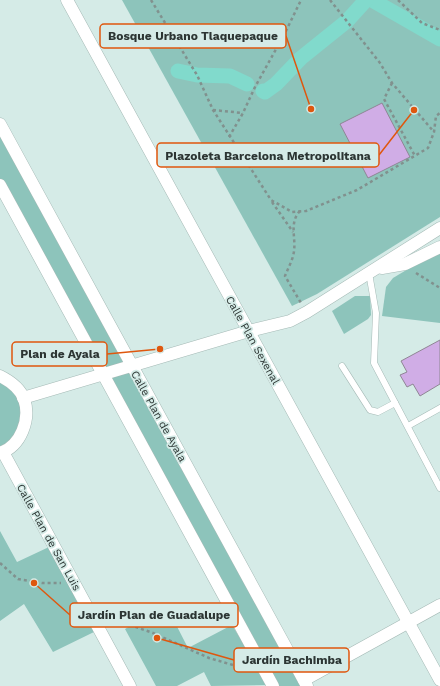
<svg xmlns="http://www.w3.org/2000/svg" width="440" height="686" font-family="'Work Sans',sans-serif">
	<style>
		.green { fill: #8dc4bb }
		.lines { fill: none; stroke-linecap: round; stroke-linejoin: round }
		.canal { stroke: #81dacc; stroke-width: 15 }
		.building { fill: #d0ade6; stroke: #8f8695 }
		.service-casing { stroke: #a5bab6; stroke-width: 7 }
		.minor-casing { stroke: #a5bab6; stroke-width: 13 }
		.path { stroke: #81918e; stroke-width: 2.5; stroke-dasharray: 3 3; stroke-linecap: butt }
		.service { stroke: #fff; stroke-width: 6 }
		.minor { stroke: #fff; stroke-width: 12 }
		.labels { text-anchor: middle; stroke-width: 3.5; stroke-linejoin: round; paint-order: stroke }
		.street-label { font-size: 11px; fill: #2c3533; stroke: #d5ebe7 }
		.leader { fill: none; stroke: #df570e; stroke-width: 1.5 }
		.callout-dot { fill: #df570e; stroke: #d5ebe7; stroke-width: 1.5 }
		.callout { fill: #d5ebe7; stroke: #df570e; stroke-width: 1.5 }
		.callout-label { font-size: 12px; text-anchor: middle; font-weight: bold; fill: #2c3533 }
	</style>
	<rect width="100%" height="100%" fill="#d5ebe7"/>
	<!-- green -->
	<g class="green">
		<path d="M122,0H440V217L317,294L292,306Z"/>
		<path d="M0,124L130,363L103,374L0,181Z"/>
		<path d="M440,250V323L382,316L386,287L393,278Z"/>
		<path d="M355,296H370L371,315L368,319L344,334L332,311Z"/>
		<path d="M132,366L307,686H275L109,376Z"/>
		<path d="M0,376L23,398L24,429L0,453Z"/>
		<path d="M0,531L17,562L49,547L94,632L53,652L24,604L0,621Z"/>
		<path d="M166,605L188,648L232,625L269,685L211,686L204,672L177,686H156L125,629Z"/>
	</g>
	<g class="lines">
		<!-- canal -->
		<g class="canal">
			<path d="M372,0L440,39"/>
			<path d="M178,71L197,75L230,76L247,84"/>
			<path d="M263,91L265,92L276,84L301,58L347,21L366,0"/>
		</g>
	</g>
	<!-- building -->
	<g class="building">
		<path d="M382,103L410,157L368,178L340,124Z"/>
		<path d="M440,340V384L420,396L413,384L407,387L400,375L407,372L401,361Z"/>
	</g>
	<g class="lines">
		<defs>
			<g id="service">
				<path d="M369,273L376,313L374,363L440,488"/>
				<path d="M342,366L370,410L378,412L395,403"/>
				<path d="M408,426L440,408"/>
			</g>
			<g id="minor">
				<path d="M67,0L440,680"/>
				<path d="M0,124L307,686"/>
				<path d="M0,185L273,686"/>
				<path d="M382,268L405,264L440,247"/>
				<path d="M0,376C10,381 20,388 24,399C31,419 21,446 0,453"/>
				<path d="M23,398L249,331L290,321L307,312L440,228"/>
				<path d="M3,452L130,686"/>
				<path d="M304,680L440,605"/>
			</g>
		</defs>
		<!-- service casing -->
		<use href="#service" class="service-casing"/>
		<!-- minor casing -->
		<use href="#minor" class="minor-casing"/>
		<!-- path -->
		<g class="path">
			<path d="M151,0L197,75L213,110L271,200L292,212L306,211L357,190L428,148L434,132L436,116L440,113"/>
			<path d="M330,0L380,63L392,83L434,132"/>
			<path d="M398,0L422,23L440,30"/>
			<path d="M392,83L384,99L415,156"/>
			<path d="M213,110L243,113"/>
			<path d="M229,137L243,113L255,87L285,33L301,0"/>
			<path d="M272,202L293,232"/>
			<path d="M300,211C289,222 296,238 294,251C293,260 288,268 285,276L301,303"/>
			<path d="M416,273L440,288"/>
			<path d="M0,563L18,579L42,583H61"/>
			<path d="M107,617L153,633L209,658L250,670"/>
		</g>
		<!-- service -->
		<use href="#service" class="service"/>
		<!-- minor -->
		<use href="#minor" class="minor"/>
	</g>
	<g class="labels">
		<!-- street labels -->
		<g class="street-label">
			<text transform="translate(253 340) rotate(61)" y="4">Calle Plan Sexenal</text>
			<text transform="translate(159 416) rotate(61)" y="4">Calle Plan de Ayala</text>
			<text transform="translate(49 537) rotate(61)" y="4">Calle Plan de San Luis</text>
		</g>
	</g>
	<!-- callouts -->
	<path class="leader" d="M311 109L286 36M414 110L379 155M160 349L107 354M34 583L70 615M157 638L234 660"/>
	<g class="callout-dot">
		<circle cx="311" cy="109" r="4"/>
		<circle cx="414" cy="110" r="4"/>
		<circle cx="160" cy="349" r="4"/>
		<circle cx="34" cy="583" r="4"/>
		<circle cx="157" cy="638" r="4"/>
	</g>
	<g class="callout">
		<rect x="100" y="24" width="186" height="24" rx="4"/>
		<rect x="157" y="143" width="222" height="24" rx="4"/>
		<rect x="12" y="342" width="95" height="24" rx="4"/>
		<rect x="70" y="603" width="168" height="24" rx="4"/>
		<rect x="234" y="648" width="115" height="24" rx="4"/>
	</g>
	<g class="callout-label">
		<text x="193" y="40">Bosque Urbano Tlaquepaque</text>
		<text x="268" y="160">Plazoleta Barcelona Metropolitana</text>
		<text x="60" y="358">Plan de Ayala</text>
		<text x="154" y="619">Jardín Plan de Guadalupe</text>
		<text x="292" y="664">Jardín Bachimba</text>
	</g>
</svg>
